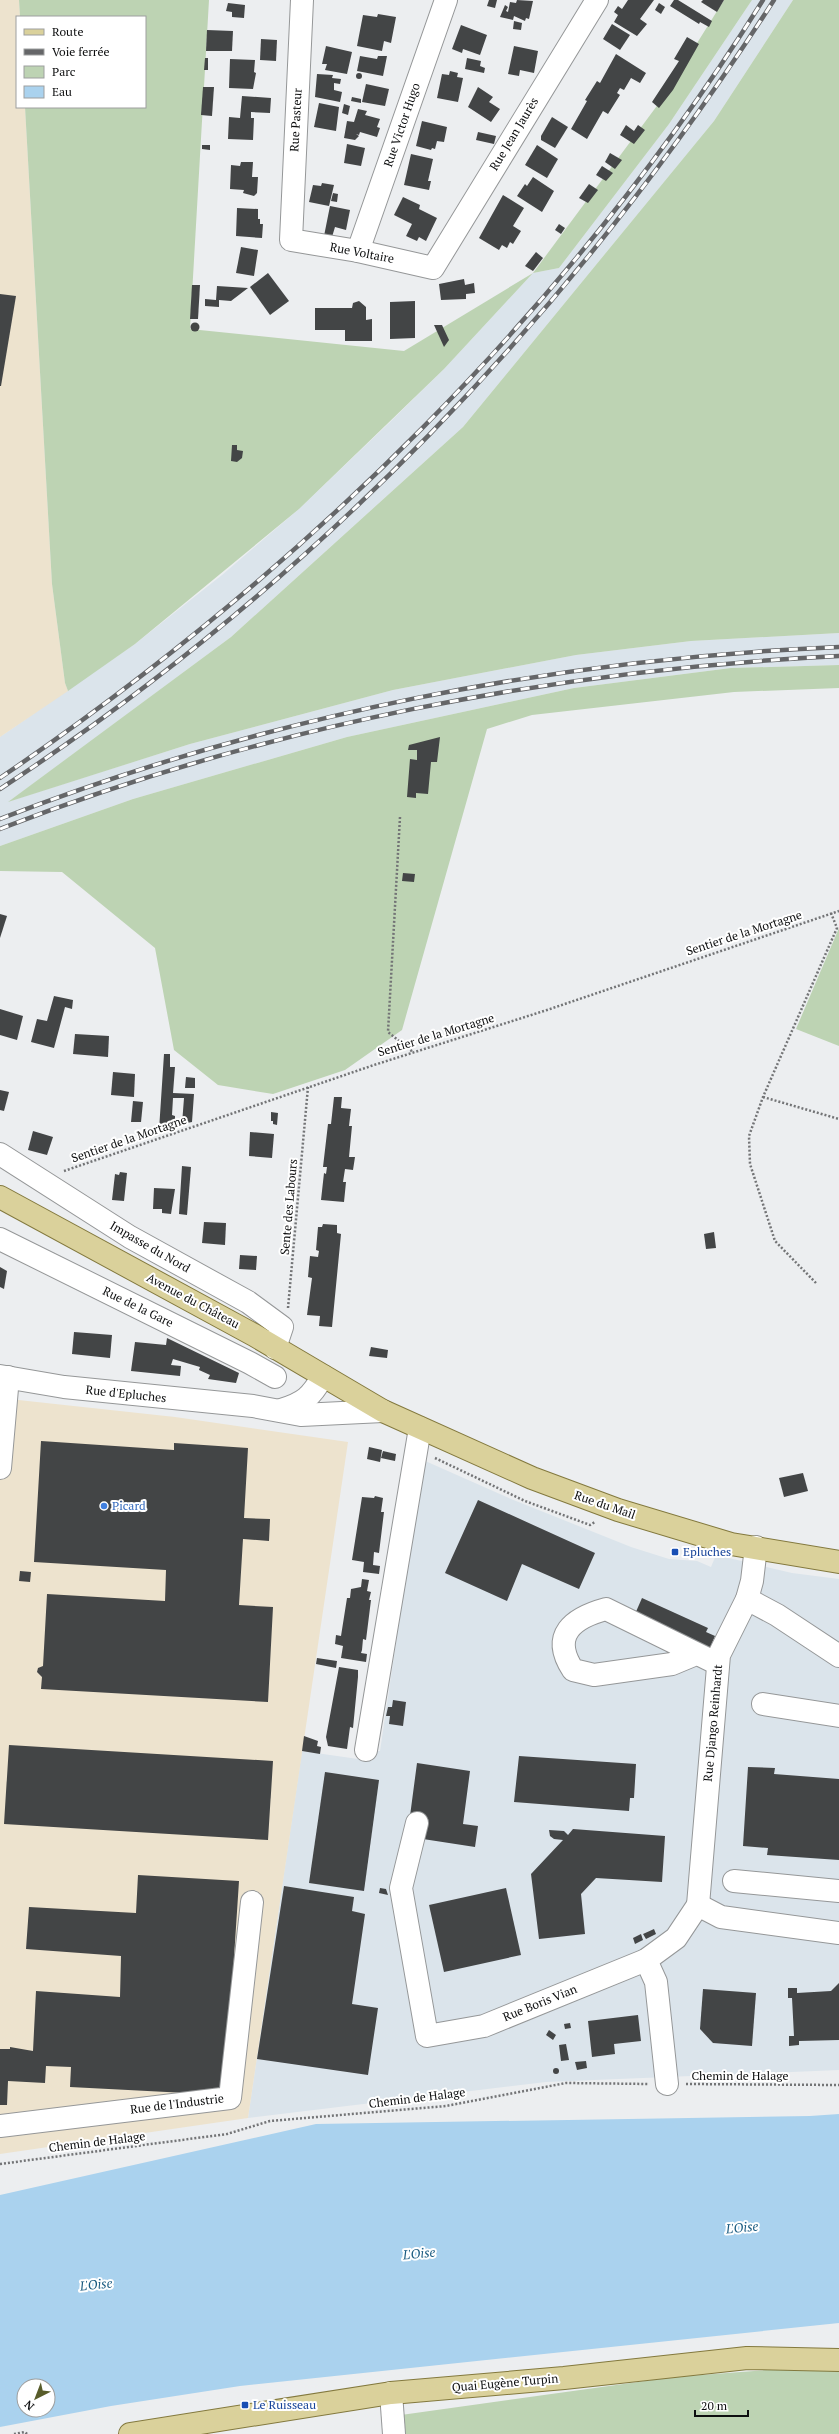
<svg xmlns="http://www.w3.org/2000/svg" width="839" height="2434" font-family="'PT Serif',serif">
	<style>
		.built { fill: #dbe4eb }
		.industrial { fill: #ede3ce }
		.green { fill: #bdd3b3 }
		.water { fill: #aad2ee; fill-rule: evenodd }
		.building { fill: #434546 }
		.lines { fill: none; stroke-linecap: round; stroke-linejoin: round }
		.minor-casing { stroke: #959798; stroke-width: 24 }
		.major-casing { stroke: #83793e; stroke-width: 24 }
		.path { stroke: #737476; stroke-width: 2.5; stroke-dasharray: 2 2; stroke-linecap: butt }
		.minor { stroke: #fff; stroke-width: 22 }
		.major { stroke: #dad19b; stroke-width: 22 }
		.rail-casing { stroke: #656668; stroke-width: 4.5 }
		.rail { stroke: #fff; stroke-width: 3; stroke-dasharray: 9; stroke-linecap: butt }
		.shop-dot { fill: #3f7fe0; stroke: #fff; stroke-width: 1.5 }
		.transit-dot { fill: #1a4fb4; stroke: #fff; stroke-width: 1.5 }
		.labels { text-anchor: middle; stroke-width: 4; stroke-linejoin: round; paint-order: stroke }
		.street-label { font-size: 12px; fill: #0d0e0f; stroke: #fff }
		.shop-label { font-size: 12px; fill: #366cbe; stroke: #fff; text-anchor: start }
		.transit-label { font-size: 12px; fill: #164399; stroke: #fff; text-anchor: start }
		.water-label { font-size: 13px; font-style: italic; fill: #1a5b80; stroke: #fff }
	</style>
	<rect width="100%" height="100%" fill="#eceef0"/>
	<!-- built -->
	<g class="built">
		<path d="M752,0H793L714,121L463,427L231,637L10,801L190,744L393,690L576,655L691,641L839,633V665L731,668L574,688L347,737L133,799L0,846V737L135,644L222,575L299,509L389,423L444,369L533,273L559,268L669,124Z"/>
		<path d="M423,1460L511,1499L631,1547L669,1559L697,1561L711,1567L716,1555L792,1573L839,1579V2070L546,2082L248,2118L302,1751L372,1761L374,1751H380Z"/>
	</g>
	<!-- industrial -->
	<g class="industrial">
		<path d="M0,0H19L20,17H17V107H25L52,584L65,683L68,691L0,737Z"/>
		<path d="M0,1398L175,1417L348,1442L248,2118L0,2154Z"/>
	</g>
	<!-- green -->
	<g class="green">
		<path d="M19,0H209L190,329L404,351L533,273L662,99L724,0H752L669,124L559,268L533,273L444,369L299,509L135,644L68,691L65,683L52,584L25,107H145V17H20Z"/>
		<path d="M793,0H839V633L691,641L576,655L393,690L190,744L8,802L231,637L463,427L714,121Z"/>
		<path d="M839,665V688L734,692L532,715L487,729L402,1030L345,1070L273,1094L218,1085L174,1050L155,948L62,872L0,871V846L133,799L347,737L574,688L731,668Z"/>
		<path d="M839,928V1046L796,1029Z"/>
		<path d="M792,2368L839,2371V2434H403L401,2415L674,2377Z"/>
	</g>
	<!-- water -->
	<path class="water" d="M839,2114V2323L240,2386L111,2406L0,2427V2195L316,2124L810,2116ZM24,2386H48V2410H24Z"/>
	<!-- building -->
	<g class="building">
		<path d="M489,0H497L495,8L487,6Z"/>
		<path d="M517,0L533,1L529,19L526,18L525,21L514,16L513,20L500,17L505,5L508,7L506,11L508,12L510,2L516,3Z"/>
		<path d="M628,0H654L640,19L647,24L637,36L614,22L618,15L614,12L618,6L622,9Z"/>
		<path d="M674,0H678L712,21L709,27L700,22L699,24L670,6Z"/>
		<path d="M703,0H724L717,12L701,2Z"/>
		<path d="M228,3L245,5L244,18L232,17V12L226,11Z"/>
		<path d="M659,3L665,7L661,14L655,10Z"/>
		<path d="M378,14L396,17L391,43L384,41L382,51L357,46L363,15L377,17Z"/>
		<path d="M514,21L522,23L521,30L513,29Z"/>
		<path d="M612,24L630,35L620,50L603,39Z"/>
		<path d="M461,25L487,35L480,55L463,49L462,53L452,49Z"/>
		<path d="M207,30L233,31L232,51H206Z"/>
		<path d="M687,37L699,44L673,90L659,108L652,102L679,61L674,59Z"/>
		<path d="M261,39L277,40L276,61L260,60Z"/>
		<path d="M326,46L352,52L347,74L325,70L327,64H322Z"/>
		<path d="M514,46L538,51L534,73L520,70L519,76L508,74Z"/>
		<path d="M616,54L646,73L640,83L631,78L624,90L620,88L617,93L620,95L608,114L603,111L587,139L571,129L587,101L585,100L597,81L600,83Z"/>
		<path d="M360,56L377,59L378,56H387L383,76L357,71Z"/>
		<path d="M205,58H208V70H204Z"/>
		<path d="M467,58L481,61L480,66L485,68L484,73L465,69Z"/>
		<path d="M230,59L255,60L254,72L256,73L253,89L229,88Z"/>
		<path d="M450,71L458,73L457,77L463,78L458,102L437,98L442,74L449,75Z"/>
		<circle cx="359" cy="76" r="3"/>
		<path d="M317,74L333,75L332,78L341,79L340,84L334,83V90L342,92L340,102L315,97Z"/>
		<path d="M366,84L389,89L385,106L362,102Z"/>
		<path d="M203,87H214L212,116L201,115Z"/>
		<path d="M478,87L493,97L489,102L500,109L491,122L468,107Z"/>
		<path d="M242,96L271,98L270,113L251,112V118H254L253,140L228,139L229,117L240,118Z"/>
		<path d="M352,97L361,99V103L351,101Z"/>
		<path d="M319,103L339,107L336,131L314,127Z"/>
		<path d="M344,104L350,106L348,115L342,113Z"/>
		<path d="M358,109L367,111L365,115L380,119L377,127L380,128L377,137L360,132L359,135L356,134L359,136L355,140L344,138L347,121L354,122Z"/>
		<path d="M552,117L568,127L555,148L541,140V136Z"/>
		<path d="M422,121L447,127L444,142L437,141L435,149L432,148L431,150L416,146Z"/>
		<path d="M626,125L634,131L638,125L645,130L634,144L620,135Z"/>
		<path d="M478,132L496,136L494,144L476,140Z"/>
		<path d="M347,144L365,148L361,166L344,163Z"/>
		<path d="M202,145H210V150L202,149Z"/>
		<path d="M537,145L558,159L547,178L525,165Z"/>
		<path d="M610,153L622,160L615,169L605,162Z"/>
		<path d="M411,154L433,159L428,181H431L429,190L404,185Z"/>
		<path d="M241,162H253L252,177H258L257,193L254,196L243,193L244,190L230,189L231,165L240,166Z"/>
		<path d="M602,166L613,173L606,181L596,175Z"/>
		<path d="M533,177L554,191L542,212L517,196L525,184L527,186Z"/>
		<path d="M322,183L334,185L329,206L309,202L313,185L321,186Z"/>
		<path d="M589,184L598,190L588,203L579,198Z"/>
		<path d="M333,193L338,194L337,202L331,201Z"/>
		<path d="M503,195L524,208L513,226L521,231L513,244L510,242L507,248L502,245L499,250L479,238Z"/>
		<path d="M403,197L420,205L419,209L437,218L426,241L419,237L417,241L406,236L412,224L394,215Z"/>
		<path d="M330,206L350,210L346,230L335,227L332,237L324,236Z"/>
		<path d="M237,208L258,209V219H260V224H263L262,238L236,236Z"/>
		<path d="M559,224L565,228L561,234L555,230Z"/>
		<path d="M241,247L258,250L254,276L236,273Z"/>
		<path d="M536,252L543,258L533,271L525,266Z"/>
		<path d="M268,273L289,301L270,315L250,287Z"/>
		<path d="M464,279L465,285L474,283L475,293L466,294V299L441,300L439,284Z"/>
		<path d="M192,285H200L198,319H190Z"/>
		<path d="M217,286L248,288L231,301L219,300V307L205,306V299L216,300Z"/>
		<path d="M0,294L16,296L1,386H0Z"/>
		<path d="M359,301L366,307V320L372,319V341H345V330H315V308H352L353,303Z"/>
		<path d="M415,301V338L390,339V302Z"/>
		<circle cx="195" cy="327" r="4.5"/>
		<path d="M434,325H442L449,340L444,347Z"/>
		<path d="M232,445H237V450L243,451L242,458L237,462L231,461Z"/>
		<path d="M440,737L437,762H431L428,794L416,793V798L407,797L410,759L417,760V750H408L409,745Z"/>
		<path d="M403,873L415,874L414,882L402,881Z"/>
		<path d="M0,914L7,916L0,938Z"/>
		<path d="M54,996L73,1000L72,1009L65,1007L54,1048L31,1042L37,1019L47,1021Z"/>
		<path d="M0,1009L23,1016L17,1040L0,1035Z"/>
		<path d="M75,1034L109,1036L108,1057L73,1054Z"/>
		<path d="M164,1054H170V1067H175L173,1093L194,1094L192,1122L182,1124L184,1098H173L172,1115L175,1116V1121H171V1127L159,1130Z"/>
		<path d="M113,1072L135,1074L134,1097L111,1095Z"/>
		<path d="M186,1077L195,1078V1088H185Z"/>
		<path d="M0,1090L9,1092L4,1111L0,1110Z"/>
		<path d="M334,1097H342L341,1108L351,1109L349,1126H352L349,1157H355L353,1170L345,1169L343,1182H346L344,1202L321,1200L324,1173L326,1174L327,1167H323L328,1124H331Z"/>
		<path d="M133,1101L143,1102L141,1122H131Z"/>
		<path d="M271,1112L278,1113L277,1125L273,1124V1121H271Z"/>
		<path d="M33,1131L53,1137L47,1155L28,1150Z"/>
		<path d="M250,1132L274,1134L272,1158L249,1156Z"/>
		<path d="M182,1166L191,1167L187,1215L179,1214Z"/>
		<path d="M120,1172L127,1173L124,1201L112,1200L115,1174L119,1175Z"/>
		<path d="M154,1188L175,1189L171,1214L162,1213V1209H153Z"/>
		<path d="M204,1222L226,1223L225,1245L202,1243Z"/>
		<path d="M323,1224L337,1225V1233L341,1234L332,1327L319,1326L320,1316L307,1315L312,1278L308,1277L310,1256L318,1257L319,1251L316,1250L318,1227H322Z"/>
		<path d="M714,1232L716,1248L706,1249L704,1234Z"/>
		<path d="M240,1255L257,1256L256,1270L239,1269Z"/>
		<path d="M0,1267L7,1271L4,1289L0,1287Z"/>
		<path d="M74,1332L112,1335L110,1358L72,1354Z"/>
		<path d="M167,1338L239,1373L236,1383L208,1379L210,1375L199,1370L200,1367L173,1359L171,1365L181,1366L180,1376L131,1371L135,1342L166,1345Z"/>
		<path d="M371,1347L388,1350L387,1358L369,1356Z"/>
		<path d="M41,1441L174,1450V1443L248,1448L244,1518L270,1519L269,1541L243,1539L239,1605L273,1607L268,1702L41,1689L42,1677L37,1672L38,1668L43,1666L47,1594L165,1601L166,1570L34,1562Z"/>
		<path d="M369,1447L382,1450L380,1462L367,1459Z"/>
		<path d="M383,1451L396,1454L395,1461L381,1458Z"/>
		<path d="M803,1473L808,1491L784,1497L779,1478Z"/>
		<path d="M375,1496L383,1498L381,1512H384L379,1553L374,1552L373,1565L380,1566L379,1574L363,1572L364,1562L352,1560L362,1497L374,1498Z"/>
		<path d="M478,1500L595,1553L579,1589L522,1564L507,1601L445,1573Z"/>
		<path d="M20,1571L31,1572L30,1582L19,1581Z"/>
		<path d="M362,1579L369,1580L367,1591L371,1592L369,1600H371L366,1640L363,1639L362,1650L361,1653L367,1654L366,1662L341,1658L343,1646L335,1644L336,1635L341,1636L347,1598H350L351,1589L361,1587Z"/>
		<path d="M642,1598L708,1628L706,1632L715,1636L710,1648L635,1614Z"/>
		<path d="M317,1658L337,1661L336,1668L316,1664Z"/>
		<path d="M339,1667L358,1670V1677L353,1728L350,1727L347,1749L328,1746L326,1737Z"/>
		<path d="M393,1700L406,1702L403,1726L389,1724L390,1716H386L388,1707H392Z"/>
		<path d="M304,1736L318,1741L317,1746L321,1747L320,1754L302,1751Z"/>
		<path d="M9,1745L273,1761L268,1840L4,1824Z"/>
		<path d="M519,1756L636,1764L634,1798H630L629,1811L514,1802Z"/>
		<path d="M417,1763L470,1771L463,1824L478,1826L475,1847L423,1839L410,1816Z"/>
		<path d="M748,1767L775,1768L774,1774L839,1779V1860L767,1855L768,1848L743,1846Z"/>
		<path d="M325,1772L379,1780L364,1891L309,1883Z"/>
		<path d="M573,1829L665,1836L662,1882L596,1878L581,1894L585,1934L539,1939L531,1874L563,1840L554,1839L550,1836L549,1830L564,1831L568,1835Z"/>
		<path d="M138,1875L239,1881L225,2095L70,2087L71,2067L46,2066L45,2083L8,2081L7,2105H0V2049H10V2047L33,2051L36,1991L120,1997L121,1956L26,1949L29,1907L136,1913Z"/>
		<path d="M284,1886L354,1897L352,1911L365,1914L352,2004L378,2008L368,2075L257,2059Z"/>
		<path d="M380,1888L386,1889L388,1895L379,1893Z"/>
		<path d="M506,1888L521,1955L444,1972L429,1905Z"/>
		<path d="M654,1929L656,1934L646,1939L643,1934Z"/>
		<path d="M641,1934L643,1940L635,1944L633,1938Z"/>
		<path d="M839,1983V2040L799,2041V2045L789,2046V2036H794L792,1998H788V1988H797V1993L831,1991Z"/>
		<path d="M703,1989L756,1993L752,2046L713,2043L700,2029Z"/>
		<path d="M638,2015L641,2041L614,2044L615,2054L592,2057L588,2021Z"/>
		<path d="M570,2023L571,2028L565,2029L564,2024Z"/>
		<path d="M549,2030L556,2035L553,2040L546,2035Z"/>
		<path d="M566,2044L569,2060L561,2061L559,2045Z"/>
		<path d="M586,2061L587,2068L577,2070L575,2062Z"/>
		<circle cx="556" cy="2071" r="3"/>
	</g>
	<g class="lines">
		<defs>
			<g id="minor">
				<path d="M302,0L291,240L358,251L433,268L597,0"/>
				<path d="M358,251L446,0"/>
				<path d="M0,1154L130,1237L248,1302L282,1327L275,1348"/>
				<path d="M0,1239L250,1363L275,1377"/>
				<path d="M0,1376L64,1387L253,1406L301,1415L383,1411"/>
				<path d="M281,1410C304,1403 311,1397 323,1376"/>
				<path d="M0,1468L8,1377"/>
				<path d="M747,1599L777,1615L839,1656"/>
				<path d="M696,1654L672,1664L594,1675L573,1670C550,1635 573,1618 606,1609L718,1664"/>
				<path d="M763,1704L839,1716"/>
				<path d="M366,1750L420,1428"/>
				<path d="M417,1823L401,1888L427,2036L484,2026L646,1960L676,1938L698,1905L721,1917L839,1933"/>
				<path d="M734,1881L839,1891"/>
				<path d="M698,1905L719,1655L747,1599L752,1581L756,1547"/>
				<path d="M646,1960L656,1982L667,2084"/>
				<path d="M0,2126L230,2098L252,1902"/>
				<path d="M391,2393L394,2434"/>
			</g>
			<g id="major">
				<path d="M0,1197L254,1335L383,1411L532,1478L618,1510L731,1544L839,1562"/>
				<path d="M130,2434L391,2393L564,2378L747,2358L839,2360"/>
			</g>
		</defs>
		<!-- minor casing -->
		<use href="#minor" class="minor-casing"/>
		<!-- major casing -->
		<use href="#major" class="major-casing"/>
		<!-- path -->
		<g class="path">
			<path d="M400,817L388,1032L413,1052"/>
			<path d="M763,1097L839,1119"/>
			<path d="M64,1171L374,1065L547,1010L839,911"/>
			<path d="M816,1283L775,1241L750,1164L749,1136L763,1097L837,928L831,913"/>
			<path d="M288,1308L308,1087"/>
			<path d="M435,1458L525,1501L590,1525L595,1522"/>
			<path d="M686,2084L839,2085"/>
			<path d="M0,2164L227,2134L270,2121L446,2106L566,2083L649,2084"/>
			<path d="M14,2434L25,2432L27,2434"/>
		</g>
		<!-- minor -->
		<use href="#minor" class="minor"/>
		<!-- major -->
		<use href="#major" class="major"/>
		<defs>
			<g id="rail">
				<path d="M0,778C303,572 568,311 763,0"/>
				<path d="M0,789C312,585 573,313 774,0"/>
				<path d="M0,819C266,716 554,659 839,647"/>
				<path d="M0,829C266,726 554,670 839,656"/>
			</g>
		</defs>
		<!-- rail casing -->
		<use href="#rail" class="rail-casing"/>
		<!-- rail -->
		<use href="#rail" class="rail"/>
	</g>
	<!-- markers -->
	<circle class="shop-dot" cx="104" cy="1506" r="4"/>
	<g class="transit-dot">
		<rect x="671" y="1548" width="8" height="8" rx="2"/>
		<rect x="241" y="2401" width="8" height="8" rx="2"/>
	</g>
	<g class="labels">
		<!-- street labels -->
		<g class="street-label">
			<text transform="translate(296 120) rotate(-87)" y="4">Rue Pasteur</text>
			<text transform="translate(402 125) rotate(-71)" y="4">Rue Victor Hugo</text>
			<text transform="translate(514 134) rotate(-59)" y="4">Rue Jean Jaurès</text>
			<text transform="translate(362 253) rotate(11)" y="4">Rue Voltaire</text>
			<text transform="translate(744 933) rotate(-18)" y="4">Sentier de la Mortagne</text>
			<text transform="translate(436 1035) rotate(-17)" y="4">Sentier de la Mortagne</text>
			<text transform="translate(129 1139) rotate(-19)" y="4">Sentier de la Mortagne</text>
			<text transform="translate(289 1207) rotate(-85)" y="4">Sente des Labours</text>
			<text transform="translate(150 1247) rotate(30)" y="4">Impasse du Nord</text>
			<text transform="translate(193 1301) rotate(28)" y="4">Avenue du Château</text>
			<text transform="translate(138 1307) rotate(26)" y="4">Rue de la Gare</text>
			<text transform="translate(126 1394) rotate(6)" y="4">Rue d'Epluches</text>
			<text transform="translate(605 1505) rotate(19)" y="4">Rue du Mail</text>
			<text transform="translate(713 1723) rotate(-85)" y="4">Rue Django Reinhardt</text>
			<text transform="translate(540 2003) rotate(-22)" y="4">Rue Boris Vian</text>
			<text x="740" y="2080">Chemin de Halage</text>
			<text transform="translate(417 2098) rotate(-7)" y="4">Chemin de Halage</text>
			<text transform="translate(177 2104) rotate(-7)" y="4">Rue de l'Industrie</text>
			<text transform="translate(97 2142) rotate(-7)" y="4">Chemin de Halage</text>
			<text transform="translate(505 2383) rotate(-5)" y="4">Quai Eugène Turpin</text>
		</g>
		<!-- shop labels -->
		<g class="shop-label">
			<text x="112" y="1510">Picard</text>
		</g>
		<!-- transit labels -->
		<g class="transit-label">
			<text x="683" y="1556">Epluches</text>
			<text x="253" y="2409">Le Ruisseau</text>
		</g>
		<!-- water labels -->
		<g class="water-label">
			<text transform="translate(742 2227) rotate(-5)" y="5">L'Oise</text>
			<text transform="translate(419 2253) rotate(-5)" y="5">L'Oise</text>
			<text transform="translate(96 2284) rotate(-6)" y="5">L'Oise</text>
		</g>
	</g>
	<!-- legend -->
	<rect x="16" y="16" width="130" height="92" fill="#ffffff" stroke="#9e9f9f"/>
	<rect x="24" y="29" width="20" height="6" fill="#dad19b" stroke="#9e9f9f"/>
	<text x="52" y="36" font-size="12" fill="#0d0e0f">Route</text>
	<rect x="24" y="49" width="20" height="6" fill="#656668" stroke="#9e9f9f"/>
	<text x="52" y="56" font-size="12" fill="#0d0e0f">Voie ferrée</text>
	<rect x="24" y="66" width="20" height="12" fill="#bdd3b3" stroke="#9e9f9f"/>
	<text x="52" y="76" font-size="12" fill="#0d0e0f">Parc</text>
	<rect x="24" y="86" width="20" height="12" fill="#aad2ee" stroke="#9e9f9f"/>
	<text x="52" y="96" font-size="12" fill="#0d0e0f">Eau</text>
	<!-- north arrow -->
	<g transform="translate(36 2398) rotate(222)"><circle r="19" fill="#ffffff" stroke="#9e9f9f"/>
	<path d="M0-3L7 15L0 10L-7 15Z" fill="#585c2a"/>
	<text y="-6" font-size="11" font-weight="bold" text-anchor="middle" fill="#0d0e0f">N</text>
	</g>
	<!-- scale -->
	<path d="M695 2410v6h53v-6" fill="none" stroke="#0d0e0f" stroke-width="2"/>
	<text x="701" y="2410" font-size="12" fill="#0d0e0f" stroke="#ffffff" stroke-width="3" paint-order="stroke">20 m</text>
</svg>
